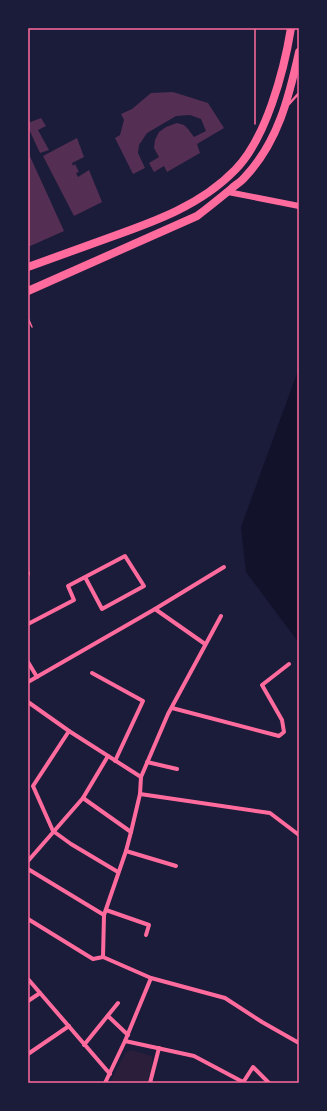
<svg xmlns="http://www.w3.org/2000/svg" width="327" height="1111" font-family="'Public Sans',sans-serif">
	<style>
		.green { fill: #2a1e3b }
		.water { fill: #12122b }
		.building { fill: #542f53 }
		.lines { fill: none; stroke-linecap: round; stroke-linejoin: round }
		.path { stroke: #ff6b9d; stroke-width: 1.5 }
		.service { stroke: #ff6b9d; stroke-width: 2.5 }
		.minor { stroke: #ff6b9d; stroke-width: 4 }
		.tertiary { stroke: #ff6b9d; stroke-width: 6 }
		.primary { stroke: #ff6b9d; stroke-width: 8 }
		.neatline { fill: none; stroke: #ff6b9d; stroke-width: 1.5 }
	</style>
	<rect width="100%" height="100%" fill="#1b1b3a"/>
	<!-- green -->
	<path class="green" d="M131,1050L152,1056V1070L148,1083H110L125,1053Z"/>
	<!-- water -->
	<path class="water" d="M299,368V643L246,572L241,527Z"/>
	<!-- building -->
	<g class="building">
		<path d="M173,92L208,103L224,128L197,144L200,153L167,172L164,166L154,172L149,163L159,157L154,148L155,140L159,132L166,127L177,123L184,125L188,129L194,137L206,131L201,119L190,115L176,116L147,133L139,145L138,153L145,168L133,174L115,138L120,135L124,120L121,114L132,109L151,93Z"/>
		<path d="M41,118L46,126L38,130L49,150L40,153L28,127V123Z"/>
		<path d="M77,138L84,157L72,163L73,166L75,164L79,172L76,173L78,177L89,170L102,202L74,216L43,156Z"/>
		<path d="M28,152L64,231L28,247Z"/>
	</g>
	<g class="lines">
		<!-- path -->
		<g class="path">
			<path d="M255,124V28"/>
			<path d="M28,318L32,327"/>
		</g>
		<!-- service -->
		<path class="service" d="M289,104L299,93"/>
		<!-- minor -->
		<g class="minor">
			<path d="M28,574V573"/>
			<path d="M155,609L205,644"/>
			<path d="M28,624L74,600L68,586L125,556L144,586L102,609L85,577"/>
			<path d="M28,662L37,677"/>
			<path d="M92,673L143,701L115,761"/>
			<path d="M28,682L155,609L224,567"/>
			<path d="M28,702L69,731L141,777"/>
			<path d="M172,708L279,736L284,732L282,720L262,685L289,664"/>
			<path d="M69,731L33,786L53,831L71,844L118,872"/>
			<path d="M147,762L177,769"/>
			<path d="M140,794L270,813L299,835"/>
			<path d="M83,798L131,832"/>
			<path d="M126,851L176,866"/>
			<path d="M28,861L83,798L108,756"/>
			<path d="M28,869L104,915"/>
			<path d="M106,910L149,925L146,935"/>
			<path d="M28,919L93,959L103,957"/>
			<path d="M103,957L104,915L126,851L131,832L140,794L141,777L168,714L221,616"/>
			<path d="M103,957L151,978L225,998L262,1022L299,1043"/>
			<path d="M28,979L110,1074"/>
			<path d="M28,1001L40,993"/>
			<path d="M108,1016L128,1035"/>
			<path d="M125,1041L194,1056L243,1082L244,1081L253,1067L269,1083"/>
			<path d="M84,1045L118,1003"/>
			<path d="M28,1054L69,1026"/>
			<path d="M105,1083L125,1041L151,978"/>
			<path d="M150,1083L159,1048"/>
		</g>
		<!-- tertiary -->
		<path class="tertiary" d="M228,192L299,206"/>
		<!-- primary -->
		<g class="primary">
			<path d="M28,267C56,257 83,247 111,237C156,221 201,205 235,170C266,139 284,71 291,28"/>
			<path d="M28,291L197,216C209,207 220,198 231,189C235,185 241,182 245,177C278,142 289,97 299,52"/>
		</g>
	</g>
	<!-- border -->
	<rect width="327" height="1111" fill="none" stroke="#1b1b3a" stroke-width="58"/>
	<rect x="29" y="29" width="269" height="1053" class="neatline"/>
</svg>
